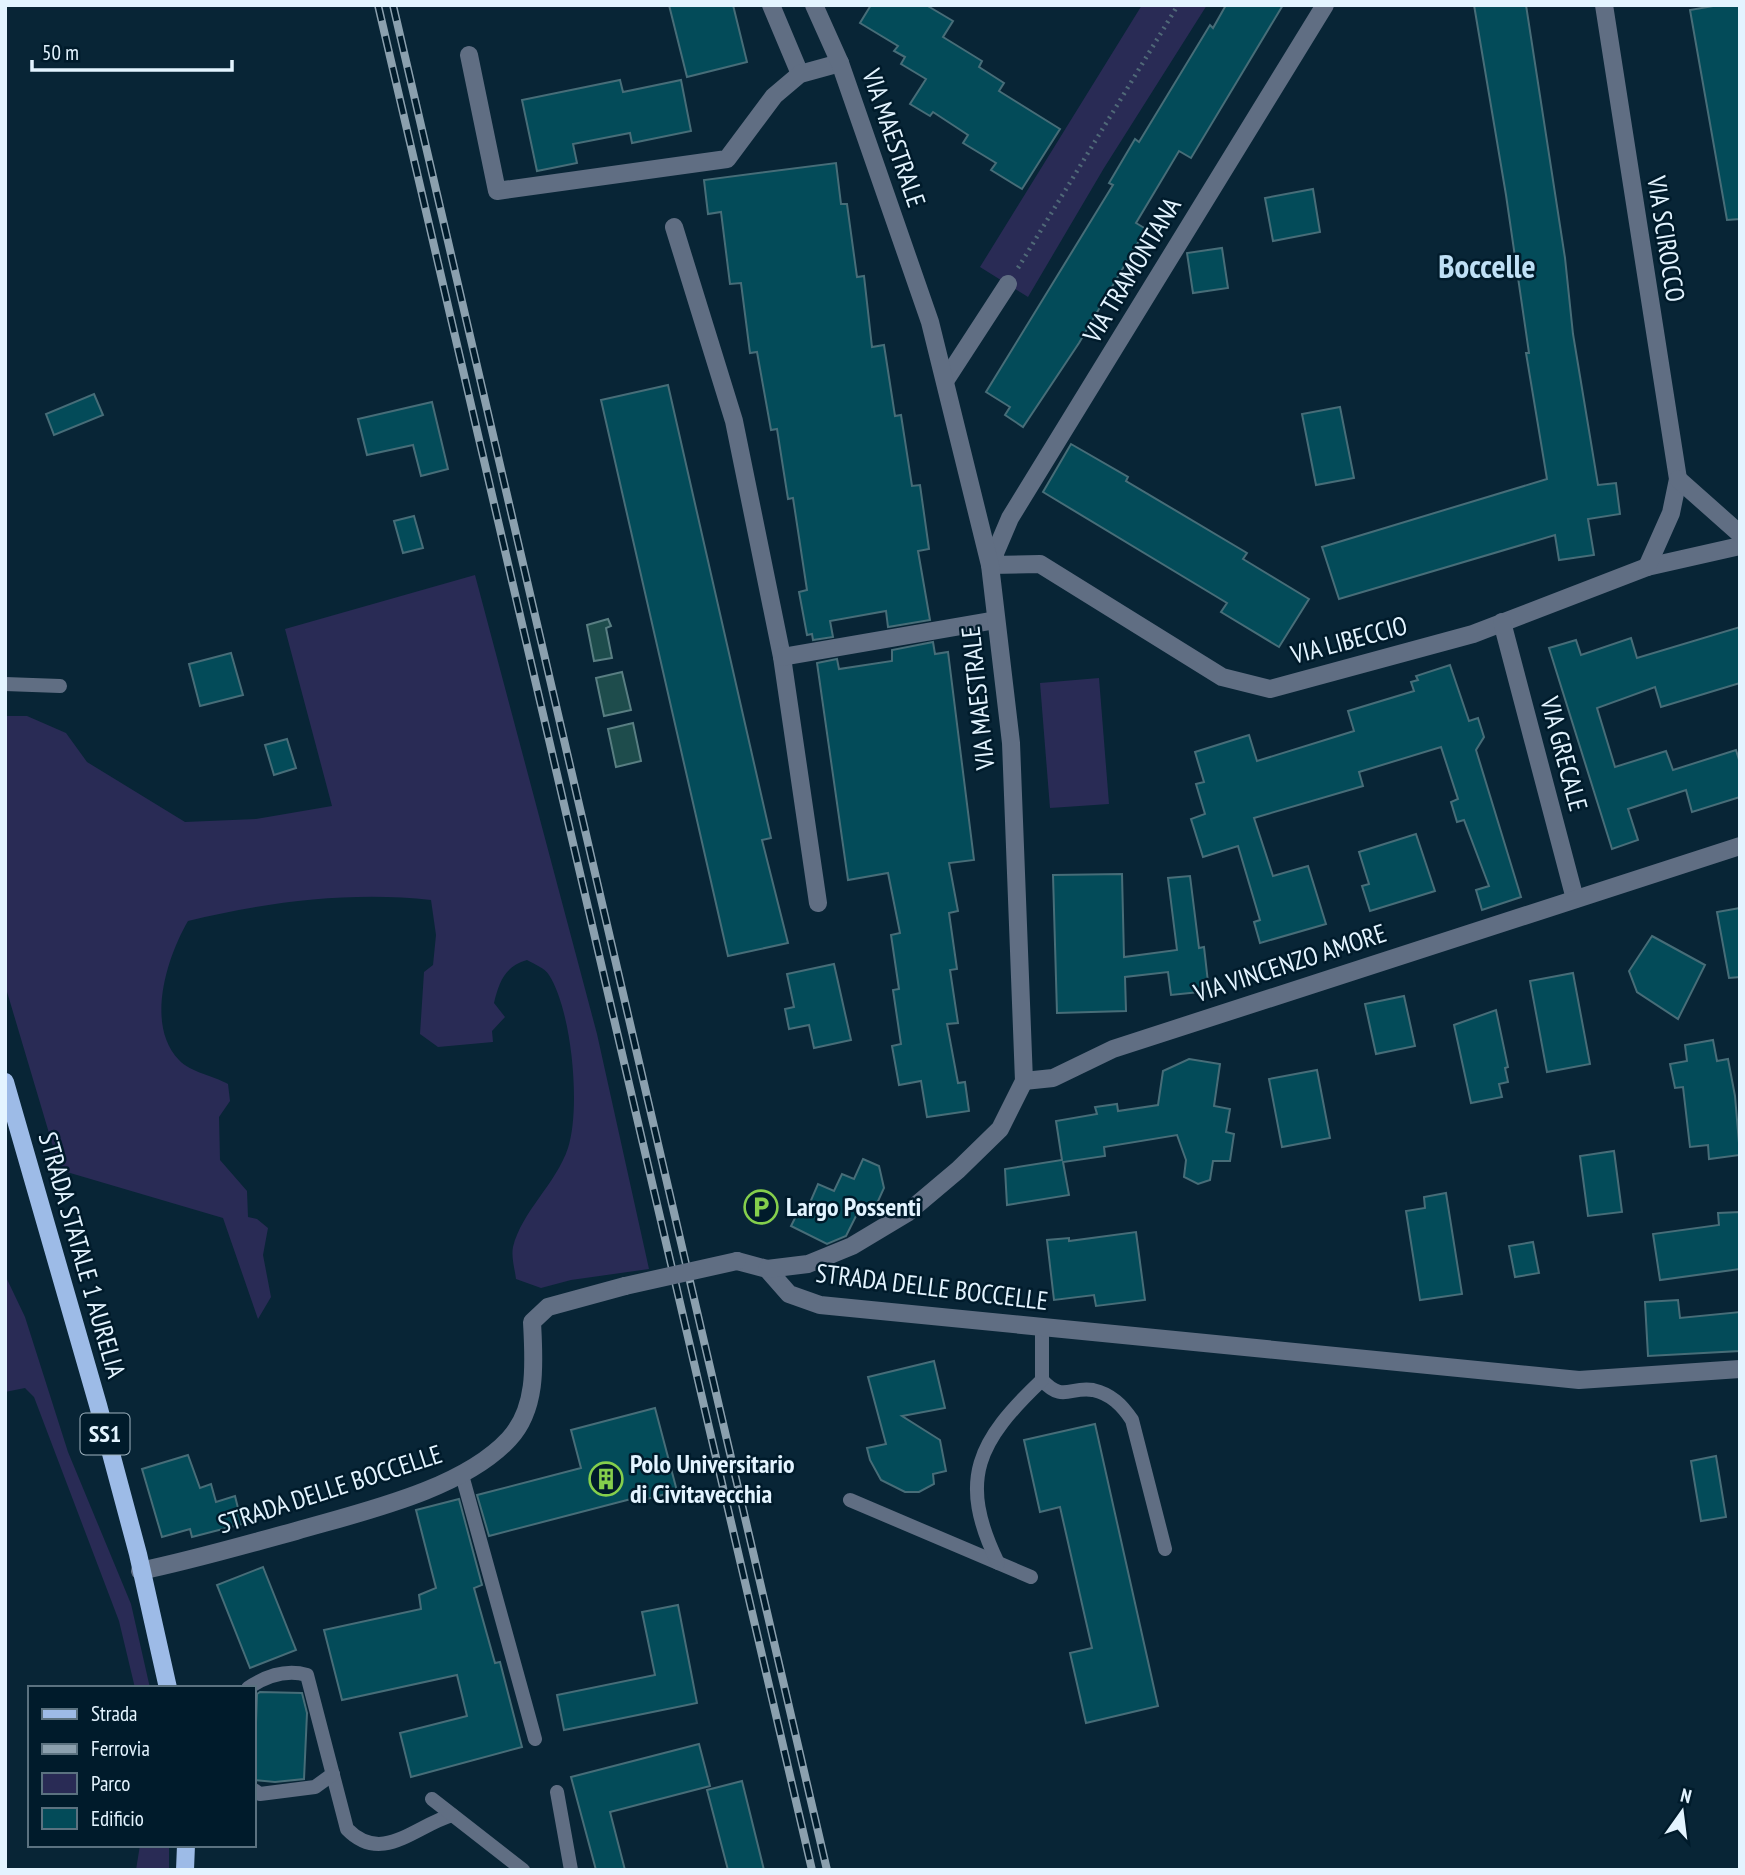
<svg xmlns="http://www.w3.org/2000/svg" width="1745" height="1875" font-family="'PT Sans Narrow',sans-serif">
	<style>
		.green { fill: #292b55 }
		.water { fill: #1e4c4c; stroke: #597e82; stroke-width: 2 }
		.building { fill: #034b59; stroke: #476d78; stroke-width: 2 }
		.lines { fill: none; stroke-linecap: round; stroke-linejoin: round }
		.path { stroke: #506978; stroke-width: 4.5; stroke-dasharray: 2 5; stroke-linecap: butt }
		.service { stroke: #606e83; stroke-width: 14 }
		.minor { stroke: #606e83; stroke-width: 18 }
		.primary { stroke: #9dbbe7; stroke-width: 18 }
		.rail-casing { stroke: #8ba0ae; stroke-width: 8 }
		.rail { stroke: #001b2b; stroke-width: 5; stroke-dasharray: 16; stroke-linecap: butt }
		.minor-bridge { stroke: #606e83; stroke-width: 18 }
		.labels { text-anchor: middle; stroke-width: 5; stroke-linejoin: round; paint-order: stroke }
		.shield { fill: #001b2b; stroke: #9fb3bf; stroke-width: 2 }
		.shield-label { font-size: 24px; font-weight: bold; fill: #e3f4ff }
		.street-label { font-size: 26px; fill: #e3f4ff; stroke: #001b2b }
		.poi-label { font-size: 26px; font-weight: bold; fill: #e3f4ff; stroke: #001b2b; text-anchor: start }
		.district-label { font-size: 33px; font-weight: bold; fill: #bfe0f6; stroke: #001b2b }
	</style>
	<rect width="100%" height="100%" fill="#082536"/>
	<!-- green -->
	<g class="green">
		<path d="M1142,5H1207L1104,168L1028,297L980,267Z"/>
		<path d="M475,575L597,1034L649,1269L571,1280L541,1288L516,1279C515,1270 511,1257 513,1247C522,1211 556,1184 568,1148C581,1108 572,1011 549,975C545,968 534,964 527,960C505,966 499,982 494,1003L505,1017L492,1031L493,1042L438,1047L420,1034L424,972L433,965L436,935L431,900C351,891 266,902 188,921C167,957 145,1025 179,1060C190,1072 214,1076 228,1084L230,1101L219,1117L220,1160L247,1191L248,1217L257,1219L268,1228L263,1255L271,1297L258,1319L223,1218L60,1170L5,985V716H27L66,733L87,762L185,822L256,819L332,806L285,629Z"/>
		<path d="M1099,678L1109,804L1050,808L1040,683Z"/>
		<path d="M5,1275L25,1317L68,1452L131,1604L150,1688H135L119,1621L34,1397L25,1388L5,1392Z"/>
		<path d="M140,1845H169V1870H136Z"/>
	</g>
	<!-- water -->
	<g class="water">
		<path d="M608,619L611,626L606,628L612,658L594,661L587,625Z"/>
		<path d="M622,672L631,710L604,716L596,678Z"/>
		<path d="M633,723L641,761L616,767L608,729Z"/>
	</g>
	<!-- building -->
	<g class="building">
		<path d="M669,5H733L747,62L687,77Z"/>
		<path d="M871,5H926L953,21L943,37L982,61L979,67L1004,83L999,91L1060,129L1022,189L991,170L996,163L963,143L968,135L933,112L930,116L910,104L926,79L901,64L905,57L894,51L898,46L860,23Z"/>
		<path d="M1226,5H1283L1191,158L1179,151L1136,223L1146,229L1079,343L1023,427L1005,415L1010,407L986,392L1113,185L1109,183L1135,139L1139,142L1210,25L1213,28Z"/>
		<path d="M1474,5H1526L1565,258L1573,334L1598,485L1616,483L1620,514L1588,519L1594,555L1559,560L1555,535L1339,599L1322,547L1547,479L1526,353H1529L1506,195Z"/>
		<path d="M1719,5H1740V219L1727,220L1690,10Z"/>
		<path d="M620,80L623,92L681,80L691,131L632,143L630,133L573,144L577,163L537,171L522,100Z"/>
		<path d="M836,163L841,204H847L857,277L864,276L872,347L884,345L895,416L901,415L912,486L920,485L929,549L918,551L930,620L888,627L886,611L830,621L833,637L813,640L812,634L807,635L799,592L807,590L793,498L788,499L777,429L771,430L757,352L750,353L741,283L730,284L721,212L708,214L704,180Z"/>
		<path d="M1313,189L1320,232L1273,241L1265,198Z"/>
		<path d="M1222,248L1228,288L1193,293L1187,253Z"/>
		<path d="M668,385L771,838L762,840L788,943L728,956L601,400Z"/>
		<path d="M94,394L103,415L54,435L46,414Z"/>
		<path d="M432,402L448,469L421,476L413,445L367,455L358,419Z"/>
		<path d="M1340,407L1354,478L1316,485L1302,414Z"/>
		<path d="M1071,444L1128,477L1126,481L1247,553L1243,559L1309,599L1279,647L1221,612L1227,603L1043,492Z"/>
		<path d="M414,516L423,548L403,553L394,521Z"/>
		<path d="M1740,627V683L1661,707L1655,687L1597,708L1615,767L1666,751L1673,770L1736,750L1740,763V797L1692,812L1686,790L1628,809L1638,840L1612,849L1549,648L1576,640L1581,655L1631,638L1637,658Z"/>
		<path d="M933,642L935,654L948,652L974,860L949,863L958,911L949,913L957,969L950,970L958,1023L947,1024L958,1083L965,1082L969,1111L927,1117L921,1081L899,1085L892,1046L901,1044L893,990L899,989L891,935L900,933L888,873L848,880L817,663L837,659L839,669L892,661V650Z"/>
		<path d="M231,653L243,695L200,706L189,664Z"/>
		<path d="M1450,665L1469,721L1478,718L1484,737L1476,750L1521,897L1482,910L1476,890L1489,886L1464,820L1457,822L1451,802L1458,799L1441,747L1359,772L1363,786L1254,818L1273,876L1308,866L1326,924L1260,943L1254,922L1260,920L1238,846L1203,857L1191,819L1205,814L1196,784L1204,782L1195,752L1249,735L1257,761L1354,731L1348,711L1414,691L1411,682L1418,680L1416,676Z"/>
		<path d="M287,739L296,768L274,775L265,745Z"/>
		<path d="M1416,834L1435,891L1370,911L1362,886L1369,884L1359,852Z"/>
		<path d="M1122,874L1124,957L1177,950L1168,878L1190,876L1199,948L1204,947L1209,991L1171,995L1168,972L1125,977L1126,1011L1057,1013L1053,875Z"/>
		<path d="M1740,908V977L1729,978L1717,912Z"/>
		<path d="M1652,936L1705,965L1678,1019L1637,992L1629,971Z"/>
		<path d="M834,964L851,1040L814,1048L809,1025L789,1029L785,1009L794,1007L787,974Z"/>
		<path d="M1573,973L1590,1064L1547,1072L1530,981Z"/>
		<path d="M1404,996L1415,1046L1376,1054L1365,1004Z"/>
		<path d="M1496,1010L1508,1067L1505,1068L1508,1082L1499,1084L1502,1097L1471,1103L1454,1025Z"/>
		<path d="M1713,1040L1717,1061L1728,1059L1735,1096L1740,1155L1709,1159L1708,1145L1690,1147L1683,1087L1675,1088L1670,1064L1687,1061L1685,1045Z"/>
		<path d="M1189,1059L1220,1064L1214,1106L1230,1109L1226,1132L1234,1134L1230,1161H1213L1210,1180L1198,1184L1184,1177L1186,1160L1177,1135L1104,1147L1105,1156L1063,1162L1069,1195L1007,1205L1005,1169L1062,1160L1056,1121L1097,1114L1095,1107L1117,1104L1118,1111L1158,1105L1163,1071Z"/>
		<path d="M1317,1070L1330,1138L1282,1147L1269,1079Z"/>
		<path d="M1614,1151L1622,1212L1588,1216L1580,1156Z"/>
		<path d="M863,1159L879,1166L884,1188L874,1210L862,1204L846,1236L827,1244L791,1226L803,1202L809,1205L818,1184L834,1191L842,1174L854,1179Z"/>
		<path d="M1446,1193L1462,1294L1420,1300L1406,1211L1425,1208L1424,1197Z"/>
		<path d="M1740,1212V1269L1660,1280L1653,1234L1719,1225L1718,1213Z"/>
		<path d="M1136,1232L1145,1300L1096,1306L1094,1295L1054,1300L1047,1240L1069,1238V1241Z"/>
		<path d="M1533,1242L1539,1273L1515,1277L1509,1246Z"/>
		<path d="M1678,1300L1680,1318L1740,1312V1351L1648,1356L1645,1302Z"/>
		<path d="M934,1361L945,1408L902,1416L940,1440L946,1471L933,1474L934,1484L919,1492H905L881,1480L870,1460L867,1448L886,1444L868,1377Z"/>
		<path d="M655,1408L677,1491L632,1503L631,1499L489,1536L477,1495L581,1468L571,1430Z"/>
		<path d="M1095,1424L1158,1706L1086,1723L1070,1653L1092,1648L1060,1507L1040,1512L1024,1440Z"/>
		<path d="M188,1455L200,1488L211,1484L216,1502L235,1496L242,1524L192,1537L190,1529L162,1537L142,1469Z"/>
		<path d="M1716,1456L1726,1517L1701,1521L1691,1461Z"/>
		<path d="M459,1499L482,1585L474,1588L495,1663L500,1662L522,1747L411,1777L400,1733L467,1716L457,1675L342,1700L324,1630L421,1609L419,1595L436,1588L416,1510Z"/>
		<path d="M263,1567L296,1650L250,1668L217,1585Z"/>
		<path d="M678,1605L697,1703L564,1730L557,1695L655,1675L642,1612Z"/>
		<path d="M260,1692L302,1693L307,1713L304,1779L275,1782L254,1780L257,1694Z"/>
		<path d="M699,1744L710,1786L610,1812L625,1870H596L571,1777Z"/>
		<path d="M742,1781L764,1870H728L707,1790Z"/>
	</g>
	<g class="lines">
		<!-- path -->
		<path class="path" d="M1018,268L1178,5"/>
		<!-- service -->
		<g class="service">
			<path d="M5,684L60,686"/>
			<path d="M1042,1380C1063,1403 1070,1386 1093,1390C1111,1394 1122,1405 1132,1420L1165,1549"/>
			<path d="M462,1475L535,1739"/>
			<path d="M850,1500L1031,1577"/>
			<path d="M998,1563C957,1479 978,1441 1042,1380V1327"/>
			<path d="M248,1688C266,1676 286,1669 307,1675L347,1829C382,1865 415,1826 452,1815"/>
			<path d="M254,1790L260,1794L315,1787L333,1774"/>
			<path d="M557,1792L571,1870"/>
			<path d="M432,1799L523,1870"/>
		</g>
		<!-- minor -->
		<g class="minor">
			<path d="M771,5L800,74"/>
			<path d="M1325,5L1010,518L990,565L1040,564L1222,677L1270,689L1473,634L1647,567L1740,546"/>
			<path d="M1604,5L1678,479L1671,513L1647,567"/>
			<path d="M469,55L497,191L727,159L774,96L800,74L840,63"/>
			<path d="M674,227L734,421L782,657L818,903"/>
			<path d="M945,381L1008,284"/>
			<path d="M1678,479L1740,534"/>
			<path d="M1502,622L1575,899"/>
			<path d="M782,657L996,620"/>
			<path d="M1024,1081L1053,1078L1113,1049L1740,846"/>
			<path d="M737,1261L767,1269L789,1294L820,1305L1579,1380L1740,1369"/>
			<path d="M767,1269L808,1264L852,1246L907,1213L958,1170L1000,1129L1024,1081L1011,743L990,565L930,322L840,63L814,5"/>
			<path d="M140,1571C193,1560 244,1545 296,1531C361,1512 462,1490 509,1439C538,1408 534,1361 532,1322L548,1307L625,1286"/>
		</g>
		<!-- primary -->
		<g class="primary">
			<path d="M5,1082L98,1405L138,1554L168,1688"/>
			<path d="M185,1870L186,1845"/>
		</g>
		<defs>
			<g id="rail">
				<path d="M378,5L812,1870"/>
				<path d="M393,5L827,1870"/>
			</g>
		</defs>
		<!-- rail casing -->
		<use href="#rail" class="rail-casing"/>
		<!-- rail -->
		<use href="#rail" class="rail"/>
		<!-- minor-bridge -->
		<path class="minor-bridge" d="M625,1286L737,1261"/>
	</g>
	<!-- icons -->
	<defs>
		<symbol id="parking-ring" viewBox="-11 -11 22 22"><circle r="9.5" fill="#001b2b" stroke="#85cf4c" stroke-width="1.5"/><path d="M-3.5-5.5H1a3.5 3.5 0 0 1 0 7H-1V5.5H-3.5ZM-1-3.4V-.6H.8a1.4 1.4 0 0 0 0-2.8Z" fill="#85cf4c"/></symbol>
		<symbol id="building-ring" viewBox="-11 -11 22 22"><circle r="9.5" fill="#001b2b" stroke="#85cf4c" stroke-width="1.5"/><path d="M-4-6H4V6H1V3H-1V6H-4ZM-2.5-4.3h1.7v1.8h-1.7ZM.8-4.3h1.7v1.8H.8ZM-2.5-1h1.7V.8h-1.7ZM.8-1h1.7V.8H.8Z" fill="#85cf4c"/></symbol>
	</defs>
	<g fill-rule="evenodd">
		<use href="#parking-ring" x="742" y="1188" width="38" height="38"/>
		<use href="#building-ring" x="587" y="1460" width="38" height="38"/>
	</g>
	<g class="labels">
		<!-- shield labels -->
		<rect class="shield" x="80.5" y="1413.5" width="49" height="41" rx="5"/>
		<g class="shield-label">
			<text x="105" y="1442">SS1</text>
		</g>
		<!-- street labels -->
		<g class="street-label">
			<text transform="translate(894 138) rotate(71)" y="9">VIA MAESTRALE</text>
			<text transform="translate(1666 239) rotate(81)" y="9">VIA SCIROCCO</text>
			<text transform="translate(1132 270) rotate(-59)" y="9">VIA TRAMONTANA</text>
			<text transform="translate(1349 640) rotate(-15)" y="9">VIA LIBECCIO</text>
			<text transform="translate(978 698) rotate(-96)" y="9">VIA MAESTRALE</text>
			<text transform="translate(1564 754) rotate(75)" y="9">VIA GRECALE</text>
			<text transform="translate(1290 963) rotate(-18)" y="9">VIA VINCENZO AMORE</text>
			<text transform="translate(82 1255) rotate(74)" y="9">STRADA STATALE 1 AURELIA</text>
			<text transform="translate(932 1287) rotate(7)" y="9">STRADA DELLE BOCCELLE</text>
			<text transform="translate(330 1489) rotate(-18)" y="9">STRADA DELLE BOCCELLE</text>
		</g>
		<!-- poi labels -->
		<g class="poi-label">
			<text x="786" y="1216">Largo Possenti</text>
			<text x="630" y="1473">Polo Universitario<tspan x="630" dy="30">di Civitavecchia</tspan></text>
		</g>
		<!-- district labels -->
		<g class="district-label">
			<text x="1487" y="278">Boccelle</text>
		</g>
	</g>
	<!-- border -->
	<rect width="1745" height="1875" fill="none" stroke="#e3f4ff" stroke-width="14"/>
	<!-- legend -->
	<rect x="28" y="1686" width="228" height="161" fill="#001b2b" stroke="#5b7280" stroke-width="2"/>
	<rect x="42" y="1709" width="35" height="10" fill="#9dbbe7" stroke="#5b7280" stroke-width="2"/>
	<text x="91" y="1721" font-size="21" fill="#e3f4ff">Strada</text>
	<rect x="42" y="1744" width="35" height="10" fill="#8ba0ae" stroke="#5b7280" stroke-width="2"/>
	<text x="91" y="1756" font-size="21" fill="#e3f4ff">Ferrovia</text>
	<rect x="42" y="1773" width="35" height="21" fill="#292b55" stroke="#5b7280" stroke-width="2"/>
	<text x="91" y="1791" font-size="21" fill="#e3f4ff">Parco</text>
	<rect x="42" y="1808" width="35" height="21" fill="#034b59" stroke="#5b7280" stroke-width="2"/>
	<text x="91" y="1826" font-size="21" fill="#e3f4ff">Edificio</text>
	<!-- north arrow -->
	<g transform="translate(1682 1812) rotate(14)" stroke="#001b2b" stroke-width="5" paint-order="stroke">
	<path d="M0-5L12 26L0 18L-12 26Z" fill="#e3f4ff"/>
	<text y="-10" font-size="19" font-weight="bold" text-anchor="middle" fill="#e3f4ff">N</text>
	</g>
	<!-- scale -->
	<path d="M32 60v10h200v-10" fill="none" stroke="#e3f4ff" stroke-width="3.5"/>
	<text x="42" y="60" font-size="21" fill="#e3f4ff" stroke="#001b2b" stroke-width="5" paint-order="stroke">50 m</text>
</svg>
